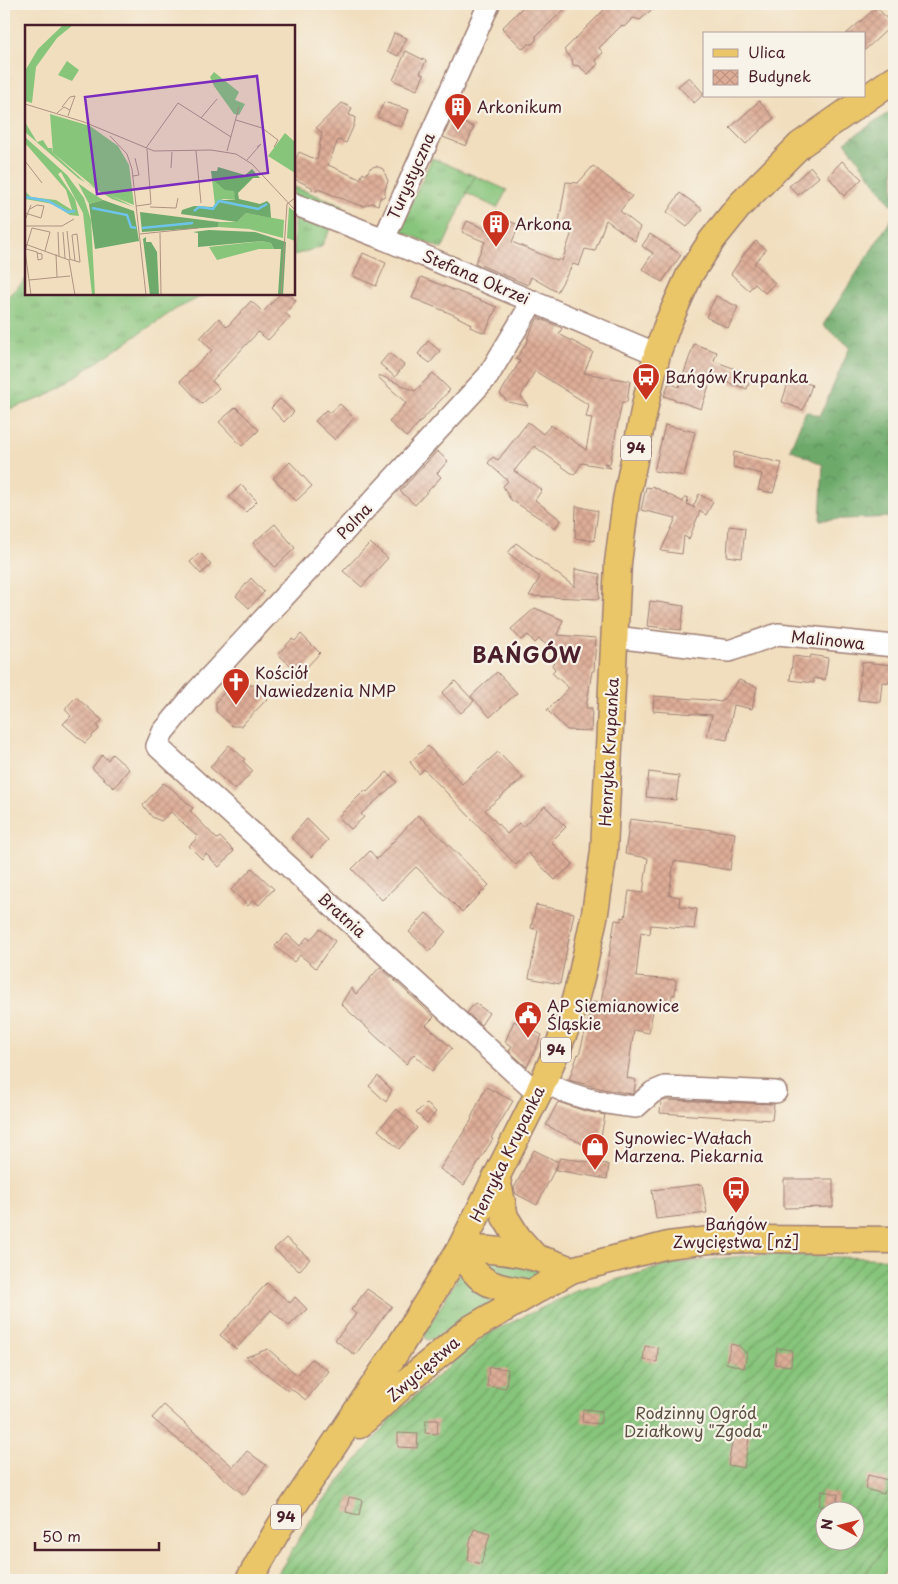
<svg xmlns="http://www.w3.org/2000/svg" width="898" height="1584" font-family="'Playpen Sans',sans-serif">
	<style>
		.grass { fill: url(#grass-tufts); stroke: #687253 }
		.forest { fill: url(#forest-crowns); stroke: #5c644b }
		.garden { fill: url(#garden-furrows); stroke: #687253; fill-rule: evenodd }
		.pitch { fill: #87c57b; stroke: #687253 }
		.building { fill: url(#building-cross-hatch) }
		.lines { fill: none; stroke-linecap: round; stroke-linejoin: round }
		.minor-casing { stroke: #9e7e74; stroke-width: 24 }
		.major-casing { stroke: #9e7e74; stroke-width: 29 }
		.minor { stroke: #fff; stroke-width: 21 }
		.major { stroke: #eac669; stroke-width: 26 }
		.labels { text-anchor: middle; stroke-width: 4.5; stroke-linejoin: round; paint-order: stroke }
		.shield { fill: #f7f3e8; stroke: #7e5f64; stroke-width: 1 }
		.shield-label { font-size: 15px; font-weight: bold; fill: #4a1f2b }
		.poi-label { font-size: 16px; fill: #4a1f2b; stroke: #f7f3e8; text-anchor: start }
		.street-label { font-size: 16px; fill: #4a1f2b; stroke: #f7f3e8 }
		.park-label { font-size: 16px; fill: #5c5143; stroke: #f7f3e8 }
		.district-label { font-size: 21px; font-weight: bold; letter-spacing: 1px; fill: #4a1f2b; stroke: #f7f3e8 }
		.inset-river { fill: none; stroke: #6ec3ea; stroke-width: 2.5 }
		.inset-road { fill: none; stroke: #ae9283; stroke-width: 1 }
		.view { fill: #7b2cbf; fill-opacity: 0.15; stroke: #7b2cbf; stroke-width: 2.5 }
		.inset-edge { fill: none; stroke: #4a1f2b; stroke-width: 2.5 }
	</style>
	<defs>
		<pattern id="grass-tufts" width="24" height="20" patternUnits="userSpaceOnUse" patternTransform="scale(1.25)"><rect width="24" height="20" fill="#87c57b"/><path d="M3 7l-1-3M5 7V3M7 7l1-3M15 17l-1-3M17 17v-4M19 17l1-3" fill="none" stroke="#709f65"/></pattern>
		<pattern id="forest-crowns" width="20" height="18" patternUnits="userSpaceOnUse" patternTransform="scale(1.25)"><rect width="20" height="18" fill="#6daa6b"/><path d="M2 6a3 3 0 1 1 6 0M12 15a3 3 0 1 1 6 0" fill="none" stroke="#5c8a58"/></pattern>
		<pattern id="garden-furrows" width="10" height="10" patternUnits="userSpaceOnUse" patternTransform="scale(1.25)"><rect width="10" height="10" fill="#87c57b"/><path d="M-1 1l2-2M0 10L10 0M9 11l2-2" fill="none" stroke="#709f65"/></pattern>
		<pattern id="building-cross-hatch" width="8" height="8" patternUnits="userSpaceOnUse" patternTransform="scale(1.25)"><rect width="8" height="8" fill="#ddad97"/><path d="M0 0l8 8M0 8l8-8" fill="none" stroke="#bf9482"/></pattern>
	</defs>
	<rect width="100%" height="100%" fill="#f7f3e8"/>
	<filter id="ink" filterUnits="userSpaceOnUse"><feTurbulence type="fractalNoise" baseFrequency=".02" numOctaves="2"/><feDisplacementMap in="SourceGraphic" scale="10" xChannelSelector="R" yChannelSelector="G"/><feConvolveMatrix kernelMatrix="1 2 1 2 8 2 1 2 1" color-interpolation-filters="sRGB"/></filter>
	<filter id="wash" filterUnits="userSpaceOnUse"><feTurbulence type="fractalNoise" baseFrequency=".0096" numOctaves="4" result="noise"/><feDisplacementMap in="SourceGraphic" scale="20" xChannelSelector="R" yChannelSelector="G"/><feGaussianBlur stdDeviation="1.12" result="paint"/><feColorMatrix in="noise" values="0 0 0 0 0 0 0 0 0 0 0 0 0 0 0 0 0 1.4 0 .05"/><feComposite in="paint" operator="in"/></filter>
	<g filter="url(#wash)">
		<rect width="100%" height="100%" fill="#f1debe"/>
		<!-- grass -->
		<g class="grass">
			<path d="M432,158L475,176L442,249L399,230Z"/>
			<path d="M294,187L343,205L321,247L294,255Z"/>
			<path d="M26,279V294H207L176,309L45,397L4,411V300Z"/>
			<path d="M478,1256L542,1271L538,1279L499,1282Z"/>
			<path d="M464,1267L500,1298L432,1339L427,1340L425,1338V1333Z"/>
			<path d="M894,1531V1562L879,1580H859L877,1559Z"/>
		</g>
		<!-- forest -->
		<g class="forest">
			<path d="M894,109V208L845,142Z"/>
			<path d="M894,215V517L820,520L823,465L790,449L806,411L820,416L850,347L823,325Z"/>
		</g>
		<!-- garden -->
		<path class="garden" d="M760,1254L894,1259V1531L877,1559L859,1580H274L320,1505L397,1411L485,1335L577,1291L671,1264ZM826,1512H856V1542H826Z"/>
		<!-- pitch -->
		<path class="pitch" d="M475,176L507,190L497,208L466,193Z"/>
		<g id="blocks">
			<!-- building -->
			<g class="building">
				<path d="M526,4H570L536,36V40L532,44H528L523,49L502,28Z"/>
				<path d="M610,4H658L640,20L633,18L624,27L622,25L599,48L603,53L595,60L598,64L588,74L579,66L573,65L572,59L564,50Z"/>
				<path d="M877,7L892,25L864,51V34H846Z"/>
				<path d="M394,33L407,38L398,56L387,51Z"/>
				<path d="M406,51L426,61L420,73L424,75L417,90L393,80Z"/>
				<path d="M689,77L704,94L694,103L678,86Z"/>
				<path d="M759,101L774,118L746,144L730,128Z"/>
				<path d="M384,102L409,110L401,127L377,117Z"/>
				<path d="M342,103L352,108L349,115L355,117L354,125L346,143L338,140L328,165L360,179L363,173L366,175L370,168L376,166L383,169L388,181L385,190V196L380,198L378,205L372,203L364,206L358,205L318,189L317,191L312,190V187L294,179V162L299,152L317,160L322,133L316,128Z"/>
				<path d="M459,121L474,127L466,146L443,137L450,122L458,124Z"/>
				<path d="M842,161L862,179L844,196L828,176Z"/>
				<path d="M593,166L632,196L620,211L640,227L635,241L606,220L595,251L585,249L579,266L573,264L557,292L531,277L528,285L475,263L485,242L462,232L467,221L490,231L496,216L519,225L512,242L557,261L559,259L562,261L572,232L558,228L566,182L578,183Z"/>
				<path d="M811,167L819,177L798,195L789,186Z"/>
				<path d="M680,193L702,209L687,227L667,212Z"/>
				<path d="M650,234L681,255L662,282L642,269L653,253L642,246Z"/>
				<path d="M756,241L766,250L754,263L775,283L765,293L755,284L749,290L731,274L744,254Z"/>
				<path d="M363,253L386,263L376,286L353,276Z"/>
				<path d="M421,277L497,307L485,333L470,327L471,324L452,314L412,298Z"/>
				<path d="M280,294H289L296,301L285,313L290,317L268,340L258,332L212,381L219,388L202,404L180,381L212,350L200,338L219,318L227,327L251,301L263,312Z"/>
				<path d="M716,296L738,307L728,328L706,317Z"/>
				<path d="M538,318L562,328L559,334L593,352L584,373L630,381L627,402H622L610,464L604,463L611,468L582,463L574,475L534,446L514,471L542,490L535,500L561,520L555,528L510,499L503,486L508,481L488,463L493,457L498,460L528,422L543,434L551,425L586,450L592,418L586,417L589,405L535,371L521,396L528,406L508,402L500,394L520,361L516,359L529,339L527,338Z"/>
				<path d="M428,341L440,351L430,363L418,354Z"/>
				<path d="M694,344L717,352L714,361L752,375L747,389L712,377L701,409L664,396L669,383L679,387Z"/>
				<path d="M389,353L404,365L395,377L380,364Z"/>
				<path d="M433,373L450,390L406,437L389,422L406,403L378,377L379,375L415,391Z"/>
				<path d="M790,377L812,385L803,410L782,402Z"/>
				<path d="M280,399L294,412L284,422L271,408Z"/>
				<path d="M340,404L354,418L335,440L315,421L326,410L330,413Z"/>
				<path d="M236,407L259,430L242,446L219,422Z"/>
				<path d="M665,425L695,432L684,476L654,471Z"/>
				<path d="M437,451L448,461L437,473L441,477L415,505L400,491Z"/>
				<path d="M734,452L782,463L773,493L758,490L762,474L733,467Z"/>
				<path d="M290,462L312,486L296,501L273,478Z"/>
				<path d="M241,485L257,501L246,512L229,497Z"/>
				<path d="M652,486L683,502L685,497L688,498L687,504L695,508L693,507L699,494L713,502L706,515L700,511L689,539L684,536L682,554L661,551L676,518L641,510L646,487L651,488Z"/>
				<path d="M576,506L598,511L594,541L575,538Z"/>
				<path d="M275,524L295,548L275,567L253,543Z"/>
				<path d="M729,526L745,528L742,558L727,556Z"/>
				<path d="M370,543L388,558L362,587L343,571Z"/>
				<path d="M516,543L575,587V569L600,574L599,599L529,596L540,577L508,553Z"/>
				<path d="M200,553L211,565L201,574L190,562Z"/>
				<path d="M251,578L264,592L249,608L236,596Z"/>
				<path d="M650,601L684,606L681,630L647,626Z"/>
				<path d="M535,608L563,620L557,635L596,638L594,671H592L586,708H592L591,731L567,730L547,710L569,688L552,673L555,669L552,665L559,654L539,639L535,643L528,635L521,640L511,629Z"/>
				<path d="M301,634L320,653L300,674L278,654L292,639L295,641Z"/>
				<path d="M811,655L828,658L825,680L814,678V683L790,680L793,656L810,658Z"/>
				<path d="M862,662L894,665V683L882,682L880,702L858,700Z"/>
				<path d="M497,672L517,693L490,717L471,696Z"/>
				<path d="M739,680L757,687L752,709L734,705L727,740L707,736L712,715L653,711L654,696L708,700L721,702Z"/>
				<path d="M455,681L474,701L461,713L442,693Z"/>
				<path d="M255,685L268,698L241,726H232L216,711V702L230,686Z"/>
				<path d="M76,697L102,720L97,726L99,729L85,743L63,724L71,716L65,709Z"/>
				<path d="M229,745L245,759L243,761L253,771L235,790L210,767Z"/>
				<path d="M428,746L462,784L498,752L523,778L485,810L507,834L519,823L522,827L545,806L566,827L551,842L573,864L555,880L528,853L516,865L424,769L419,774L410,762Z"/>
				<path d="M112,754L129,769L114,788L92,768L102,755L108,760Z"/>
				<path d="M387,772L397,782L361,814L364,817L351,829L338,817L365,790L367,792Z"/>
				<path d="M649,772L679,776L676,800L646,797Z"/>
				<path d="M163,783L171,788L193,808L190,811L217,839L220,837L234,851L219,867L206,854L202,859L189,846L198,837L171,812L161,821L152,817L143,805Z"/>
				<path d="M418,815L489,885L462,912L416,867L382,900L352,869L370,851L377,859Z"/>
				<path d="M307,819L328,840L312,857L291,837Z"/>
				<path d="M630,819L735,833L730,870L674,861L669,895L680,897L679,906L697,909L694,929L651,925L650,934L641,932L636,977L676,980L675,995H672L671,1002L666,1001L665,1007L654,1005L649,1033L634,1030L627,1078L636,1080L634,1092L632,1094L603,1089L569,1080L578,1054L579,1055L593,1002L601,1003L615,920L622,921V917L625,918L629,891L643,893L648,858L625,854Z"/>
				<path d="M252,868L274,889L259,905L253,900L248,906L231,890Z"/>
				<path d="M536,905L574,913L560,984L529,978L538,930L531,928Z"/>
				<path d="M426,913L446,931L430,951L409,932Z"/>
				<path d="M320,929L335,941L316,968L300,955L294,962L275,946L287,934L300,946L307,937L310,940Z"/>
				<path d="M380,967L434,1017L426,1025L452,1048L432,1071L414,1054L406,1064L341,1004L351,988L356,994Z"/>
				<path d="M475,1003L489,1013L481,1025L467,1013Z"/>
				<path d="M514,1021L542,1035L527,1067L509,1051L512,1046L505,1042Z"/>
				<path d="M378,1076L392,1090L386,1102L369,1086Z"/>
				<path d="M486,1087L513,1101L491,1138L493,1139L464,1185L440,1169L472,1119L471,1118Z"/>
				<path d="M667,1100L774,1104L772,1120L660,1113L661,1102Z"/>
				<path d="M558,1102L585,1111L605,1115L598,1152L546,1125Z"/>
				<path d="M426,1103L436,1112L427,1123L416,1113Z"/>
				<path d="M397,1109L417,1128L399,1149L378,1130Z"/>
				<path d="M534,1150L558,1162L560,1158L607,1164V1165H609L607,1179L556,1170L558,1163L537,1205L516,1194L514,1188Z"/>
				<path d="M784,1179H833V1207L784,1208Z"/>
				<path d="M702,1184L707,1213L656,1219L652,1190Z"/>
				<path d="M286,1238L310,1259L299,1271L274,1249Z"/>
				<path d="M267,1283L290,1303L295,1297L307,1309L289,1326L271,1310L236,1349L220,1335Z"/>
				<path d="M367,1289L392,1306L355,1355L335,1340L356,1314L351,1310Z"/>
				<path d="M731,1344L739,1346L747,1354L744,1368L726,1363Z"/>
				<path d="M645,1346L658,1348L657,1362L643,1360Z"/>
				<path d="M777,1348L792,1350L791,1366L775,1364Z"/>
				<path d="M268,1349L297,1375L312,1359L329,1371L306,1400L290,1388L288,1391L246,1357Z"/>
				<path d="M489,1367L508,1369L506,1388L487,1386Z"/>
				<path d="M164,1405L233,1467L247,1451L266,1465L244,1495L152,1418Z"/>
				<path d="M583,1409L602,1411L600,1424L582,1422Z"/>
				<path d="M426,1420H438L437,1434L425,1433Z"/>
				<path d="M734,1432L750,1433L744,1468L728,1465Z"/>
				<path d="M398,1433L418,1434L417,1448L398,1447Z"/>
				<path d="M868,1475L888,1480L884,1494L865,1489Z"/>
				<path d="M822,1491L838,1494L836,1508L819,1506Z"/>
				<path d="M349,1497L362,1500L359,1515L346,1512Z"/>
				<path d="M474,1529L490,1534L481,1564L468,1560L470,1542Z"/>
			</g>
		</g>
	</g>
	<g filter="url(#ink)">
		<use href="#blocks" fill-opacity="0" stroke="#9e7e74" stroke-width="1"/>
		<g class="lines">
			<defs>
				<g id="minor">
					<path d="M294,204L384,239L657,354"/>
					<path d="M384,239L489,4"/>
					<path d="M533,301L488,376L196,692L163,732L157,746L538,1094"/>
					<path d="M615,637L729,651L778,634L894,646"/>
					<path d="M543,1081C570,1097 605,1104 636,1107L653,1092L665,1087L776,1092"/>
				</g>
				<g id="major">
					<path d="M497,1179L505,1217L518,1238L535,1257"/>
					<path d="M460,1249C499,1248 536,1255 571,1270"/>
					<path d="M460,1249C465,1256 469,1265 475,1272C488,1288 510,1289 529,1293"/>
					<path d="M359,1425L412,1377L470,1329L571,1270L668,1245L710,1240L758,1239L894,1240"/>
					<path d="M249,1580L280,1526L398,1349L460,1249L538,1094L569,1021L581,978L595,913L604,851L618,563L626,500L646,401L657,354L668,323L690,274L712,240L740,205L800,145L894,79"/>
				</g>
			</defs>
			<!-- minor casing -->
			<use href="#minor" class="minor-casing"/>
			<!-- major casing -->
			<use href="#major" class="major-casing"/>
			<!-- minor -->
			<use href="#minor" class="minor"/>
			<!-- major -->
			<use href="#major" class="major"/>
		</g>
	</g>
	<!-- icons -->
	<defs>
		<symbol id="building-pin" viewBox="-11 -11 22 30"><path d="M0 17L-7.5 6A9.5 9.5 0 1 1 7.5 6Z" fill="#c8321e" stroke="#f7f3e8"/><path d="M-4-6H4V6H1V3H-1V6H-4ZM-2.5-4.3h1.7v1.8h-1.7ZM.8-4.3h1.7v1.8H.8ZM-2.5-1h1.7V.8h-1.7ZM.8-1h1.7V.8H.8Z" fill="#fff"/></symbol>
		<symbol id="bus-pin" viewBox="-11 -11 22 30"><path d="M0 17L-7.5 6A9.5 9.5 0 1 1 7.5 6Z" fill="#c8321e" stroke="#f7f3e8"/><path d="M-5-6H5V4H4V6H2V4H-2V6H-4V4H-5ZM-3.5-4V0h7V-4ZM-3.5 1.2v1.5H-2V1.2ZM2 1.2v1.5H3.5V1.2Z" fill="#fff"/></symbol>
		<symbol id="church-pin" viewBox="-11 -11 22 30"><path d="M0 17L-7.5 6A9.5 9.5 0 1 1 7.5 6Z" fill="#c8321e" stroke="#f7f3e8"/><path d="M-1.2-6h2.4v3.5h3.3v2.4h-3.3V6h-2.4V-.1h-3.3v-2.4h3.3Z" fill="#fff"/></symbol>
		<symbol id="civic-pin" viewBox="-11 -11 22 30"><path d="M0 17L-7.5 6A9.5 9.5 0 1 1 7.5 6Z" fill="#c8321e" stroke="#f7f3e8"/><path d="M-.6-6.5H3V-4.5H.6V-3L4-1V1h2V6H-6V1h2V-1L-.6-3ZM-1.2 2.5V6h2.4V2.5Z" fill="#fff"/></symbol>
		<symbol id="shop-pin" viewBox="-11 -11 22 30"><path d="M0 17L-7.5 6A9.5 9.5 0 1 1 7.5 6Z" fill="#c8321e" stroke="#f7f3e8"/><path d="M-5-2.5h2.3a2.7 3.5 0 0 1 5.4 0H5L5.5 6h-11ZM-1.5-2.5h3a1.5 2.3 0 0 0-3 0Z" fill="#fff"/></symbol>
	</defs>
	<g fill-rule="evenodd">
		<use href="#building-pin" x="442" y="91" width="32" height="43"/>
		<use href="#building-pin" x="480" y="208" width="32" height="43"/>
		<use href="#bus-pin" x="630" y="361" width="32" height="43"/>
		<use href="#church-pin" x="220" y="666" width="32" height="43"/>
		<use href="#civic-pin" x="512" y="999" width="32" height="43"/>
		<use href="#shop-pin" x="579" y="1131" width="32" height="43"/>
		<use href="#bus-pin" x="720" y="1174" width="32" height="43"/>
	</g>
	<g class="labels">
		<!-- shield labels -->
		<g class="shield">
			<rect x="621" y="435.5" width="30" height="25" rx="4"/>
			<rect x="541" y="1037.5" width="30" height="25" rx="4"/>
			<rect x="271" y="1504.5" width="30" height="25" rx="4"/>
		</g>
		<g class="shield-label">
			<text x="636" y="453">94</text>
			<text x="556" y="1055">94</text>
			<text x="286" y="1522">94</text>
		</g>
		<!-- poi labels -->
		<g class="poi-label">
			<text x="477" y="113">Arkonikum</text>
			<text x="515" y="230">Arkona</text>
			<text x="665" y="383">Bańgów Krupanka</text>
			<text x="255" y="679">Kościół<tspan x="255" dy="18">Nawiedzenia NMP</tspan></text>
			<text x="547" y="1012">AP Siemianowice<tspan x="547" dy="18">Śląskie</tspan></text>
			<text x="614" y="1144">Synowiec-Wałach<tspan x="614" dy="18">Marzena. Piekarnia</tspan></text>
			<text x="736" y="1230" text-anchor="middle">Bańgów<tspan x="736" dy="18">Zwycięstwa [nż]</tspan></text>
		</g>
		<!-- street labels -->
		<g class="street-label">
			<text transform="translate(411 176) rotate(-66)" y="6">Turystyczna</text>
			<text transform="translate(476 277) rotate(23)" y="6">Stefana Okrzei</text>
			<text transform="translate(354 521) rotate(-47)" y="6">Polna</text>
			<text transform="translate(828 640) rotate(6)" y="6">Malinowa</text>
			<text transform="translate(609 752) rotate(-87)" y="6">Henryka Krupanka</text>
			<text transform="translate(342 915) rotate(42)" y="6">Bratnia</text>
			<text transform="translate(507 1154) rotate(-64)" y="6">Henryka Krupanka</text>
			<text transform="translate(423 1369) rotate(-41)" y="6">Zwycięstwa</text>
		</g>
		<!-- park labels -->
		<g class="park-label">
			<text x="696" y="1419">Rodzinny Ogród<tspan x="696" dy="18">Działkowy "Zgoda"</tspan></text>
		</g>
		<!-- district labels -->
		<g class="district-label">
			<text x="527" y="663">BAŃGÓW</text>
		</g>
	</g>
	<!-- overview -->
	<g transform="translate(25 25)">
		<rect width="270" height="270" fill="#f1debe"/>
		<path d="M38,0H48L32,13L11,42L7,78L0,76V46L13,24ZM42,36L54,45L47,56L33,50ZM189,47L214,67L210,75L220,79L214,90L209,89L189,61L185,52ZM0,97L12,117L18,115L23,123H27L28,128L61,158L109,182L87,174L53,153L0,107ZM260,108L270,117V148L243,131ZM0,112L42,150L59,173L66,195L70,270H67L58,188L36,147L33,149L50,174L54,191L45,190L28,179L0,174V166L6,172L31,175L47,185L41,165L0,118ZM187,154L209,166L211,175L199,174L192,176L190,180ZM53,158L64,166L78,175L64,179ZM264,182L270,187V216L262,213ZM221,188L259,195L258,213L224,204L193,202L194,197H212ZM237,216L246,218L249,224H234L192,235L184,222Z" fill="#87c57b"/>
		<path d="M193,142L220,150L227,144L235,153H228L213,168L214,174L235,179L242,176L245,179L246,193L221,188L212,197L156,189L157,185L169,181L188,182L193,175H210L209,166L200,165L187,154L186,146H192ZM78,175L109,186L114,216L70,224L64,179ZM115,187L194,197L193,202L117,207ZM184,205L230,207L261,217L258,270H253L256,224H249L246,218L237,216L173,222V208L168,207ZM121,212V217H126L132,227L134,270H125L118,214Z" fill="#6daa6b"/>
		<path d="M25,89L65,101L93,121L104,140L109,180L74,166L28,128Z" fill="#87c57b"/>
		<path class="inset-river" d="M0,172L23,176L43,187L50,186M67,183L102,190L106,202L111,203M169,186L174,182L188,184L194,176L233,184L242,179M117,203L168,198"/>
		<path class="inset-road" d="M0,79L59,97L129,126L186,125L211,129L227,139L270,185M37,82L45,72L50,71L45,85M32,88L39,82L45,85L43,91M176,93L192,74M211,95L237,103L253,115L249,122M85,111L102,129L107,144L121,270M121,123L153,78L206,112M171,126L176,178M202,126L214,82M222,135L236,119L232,122M0,136L17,158M146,143L147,127M108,151L114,150L110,133M111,181L126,179L122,124M125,182L151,183L153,173M0,188L16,193L19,181L12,180L5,184M0,195L6,180M0,201H37L49,194M42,206L45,234M33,207L34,231M38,207L40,233M135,208L136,270M115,209L173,203M0,219L44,235L50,270M1,224L12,227L13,235L17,234V229L12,228M20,226L25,207L7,203L0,226L4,255L45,251M31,229L32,252M44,234L54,237H55L52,209L47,210L50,236M4,255L6,270M256,270L262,179L270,173"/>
		<path class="view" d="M232,51L243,148L72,169L60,72Z"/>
		<rect width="270" height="270" class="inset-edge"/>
	</g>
	<!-- margin -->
	<rect width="898" height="1584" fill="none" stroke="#f7f3e8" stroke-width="20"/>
	<!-- legend -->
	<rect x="703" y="32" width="162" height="65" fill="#f7f3e8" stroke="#b29e9c"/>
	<rect x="713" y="49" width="25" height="8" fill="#eac669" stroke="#b29e9c"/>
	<text x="748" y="58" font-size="15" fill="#4a1f2b">Ulica</text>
	<rect x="713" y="70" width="25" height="15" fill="url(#building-cross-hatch)" stroke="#b29e9c"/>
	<text x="748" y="82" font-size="15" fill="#4a1f2b">Budynek</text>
	<!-- north arrow -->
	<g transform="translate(840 1526) rotate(277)"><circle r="24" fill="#f7f3e8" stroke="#b29e9c"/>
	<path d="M0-4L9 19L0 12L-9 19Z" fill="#c8321e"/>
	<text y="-8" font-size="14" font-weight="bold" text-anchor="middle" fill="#4a1f2b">N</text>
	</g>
	<!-- scale -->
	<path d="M35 1542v8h124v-8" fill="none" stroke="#4a1f2b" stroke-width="2.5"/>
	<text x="42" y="1542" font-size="15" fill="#4a1f2b" stroke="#f7f3e8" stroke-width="4" paint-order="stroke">50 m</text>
</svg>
